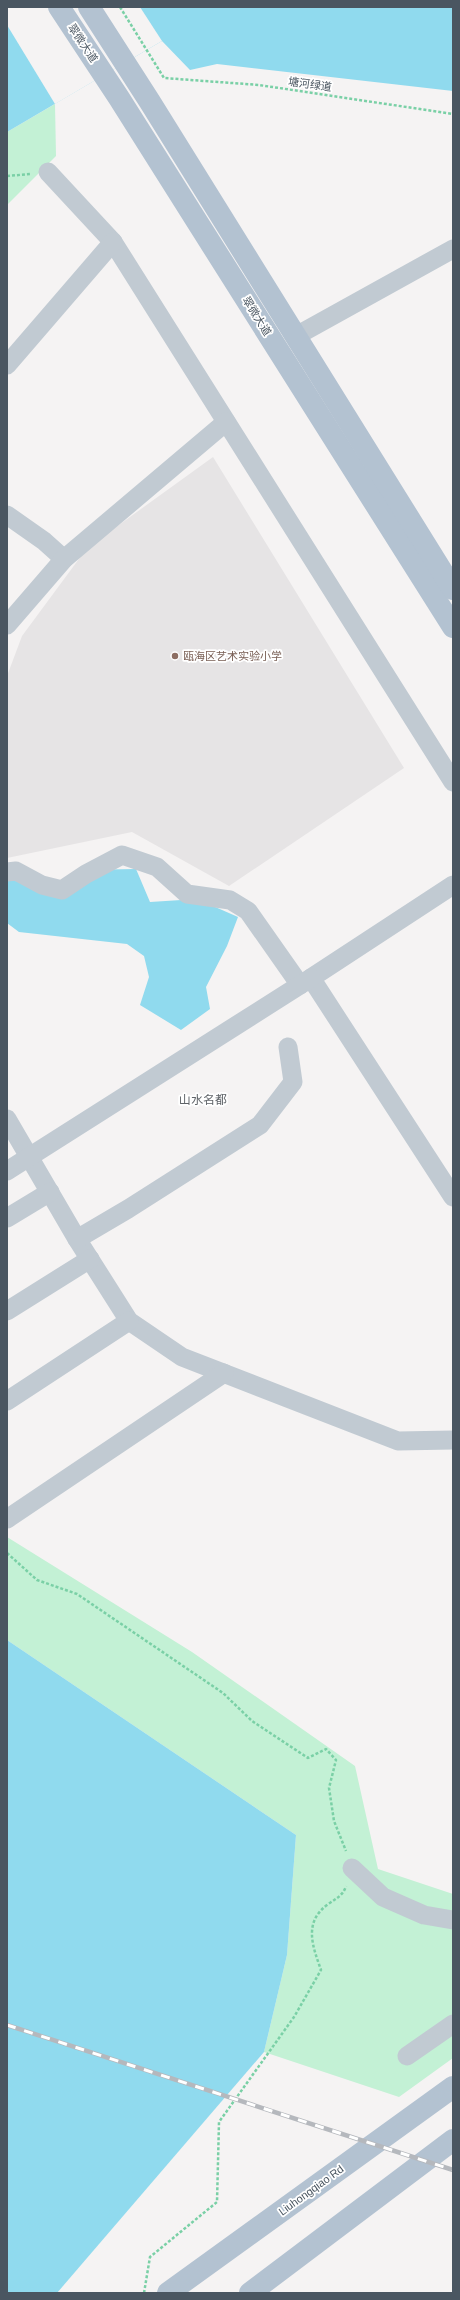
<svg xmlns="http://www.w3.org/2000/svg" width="460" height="2300" font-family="Arial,'Noto Sans SC',sans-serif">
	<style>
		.education { fill: #e6e4e5 }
		.green { fill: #c3f1d5 }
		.water { fill: #90daee }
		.pier { fill: #f5f3f3 }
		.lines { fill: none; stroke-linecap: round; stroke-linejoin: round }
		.path { stroke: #7ad0a6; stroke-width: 2.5; stroke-dasharray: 3 2; stroke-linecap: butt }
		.minor { stroke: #c1cad2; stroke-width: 19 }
		.major { stroke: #b3c2d1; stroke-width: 22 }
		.rail-casing { stroke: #b5b8bd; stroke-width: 4.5 }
		.rail { stroke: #fff; stroke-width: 3; stroke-dasharray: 9; stroke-linecap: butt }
		.education-dot { fill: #8d6e63; stroke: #fff; stroke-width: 1.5 }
		.labels { text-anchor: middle; stroke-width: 3.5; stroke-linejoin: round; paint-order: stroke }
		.street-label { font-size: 11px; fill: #4a5661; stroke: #fff }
		.education-label { font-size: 11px; fill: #785e54; stroke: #fff; text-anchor: start }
		.neighbourhood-label { font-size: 12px; fill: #5f6368; stroke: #fff }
	</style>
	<rect width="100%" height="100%" fill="#f5f3f3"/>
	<!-- education -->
	<path class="education" d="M213,457L404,768L229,886L132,832L7,858V676L22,636L87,548Z"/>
	<!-- green -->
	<g class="green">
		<path d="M55,104L56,156L7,205V132Z"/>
		<path d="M7,1537L192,1652L355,1766L378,1869L453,1894V2058L399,2097L264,2052L287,1955L296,1835L7,1640Z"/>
	</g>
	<!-- water -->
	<g class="water">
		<path d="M7,7H453V91L217,64L190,70L162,41L7,132Z"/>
		<path d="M136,869L150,902L197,899L238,917L227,946L206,987L210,1009L181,1030L140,1005L149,977L144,956L127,944L19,932L7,923V878L57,886L77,870Z"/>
		<path d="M7,1640L296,1835L287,1955L264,2052L57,2293H7Z"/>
	</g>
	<!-- pier -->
	<path class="pier" d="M7,7H140L162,41L55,104L7,25Z"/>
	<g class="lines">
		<!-- path -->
		<g class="path">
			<path d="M120,7L164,78L259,85L453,114"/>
			<path d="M7,176L30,174"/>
			<path d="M7,1553L37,1580L77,1594L223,1693L252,1721L308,1758L326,1749L336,1760L329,1788L334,1821L346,1851"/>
			<path d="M144,2293L150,2257L217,2202L219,2122L294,2017L321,1970C313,1947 303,1923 327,1905C335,1899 343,1896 346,1886"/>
		</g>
		<!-- minor -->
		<g class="minor">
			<path d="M48,172L113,242L453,782"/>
			<path d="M296,336L453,249"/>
			<path d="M7,365L113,242"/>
			<path d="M7,515L44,541L64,559"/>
			<path d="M7,625L64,559L226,422"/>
			<path d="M7,872L16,871L42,885L62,890L86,874L122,855L157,867L187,894L230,900L248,911L300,985"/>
			<path d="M453,885L311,978L453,1197"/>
			<path d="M7,1119L77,1239L129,1321L182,1357L398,1441L453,1440"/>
			<path d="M7,1171L311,978"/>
			<path d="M7,1218L50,1192"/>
			<path d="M77,1239L128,1209L260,1125L293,1082L288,1047"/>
			<path d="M7,1311L90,1259"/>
			<path d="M7,1401L129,1321"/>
			<path d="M7,1519L224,1373"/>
			<path d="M352,1868L383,1897L424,1915L453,1920"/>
			<path d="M407,2056L453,2024"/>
		</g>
		<!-- major -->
		<g class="major">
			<path d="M59,7L119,98L453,627"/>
			<path d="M89,7L150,102L453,589"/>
			<path d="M168,2293L453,2087"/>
			<path d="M250,2293L453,2140"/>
		</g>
		<defs>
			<path id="rail" d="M7,2025L453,2170"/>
		</defs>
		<!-- rail casing -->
		<use href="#rail" class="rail-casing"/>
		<!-- rail -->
		<use href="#rail" class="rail"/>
	</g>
	<!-- markers -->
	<circle class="education-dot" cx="175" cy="656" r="4"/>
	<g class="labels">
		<!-- street labels -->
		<g class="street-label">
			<text transform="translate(83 43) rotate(56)" y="4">翠微大道</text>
			<text transform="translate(310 84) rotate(8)" y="4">塘河绿道</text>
			<text transform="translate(257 316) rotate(58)" y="4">翠微大道</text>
			<text transform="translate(311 2190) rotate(-36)" y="4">Liuhongqiao Rd</text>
		</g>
		<!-- education labels -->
		<g class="education-label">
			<text x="183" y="660">瓯海区艺术实验小学</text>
		</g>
		<!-- neighbourhood labels -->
		<g class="neighbourhood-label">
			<text x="203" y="1104">山水名都</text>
		</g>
	</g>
	<!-- border -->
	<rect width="460" height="2300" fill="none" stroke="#4a5661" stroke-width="16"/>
</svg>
